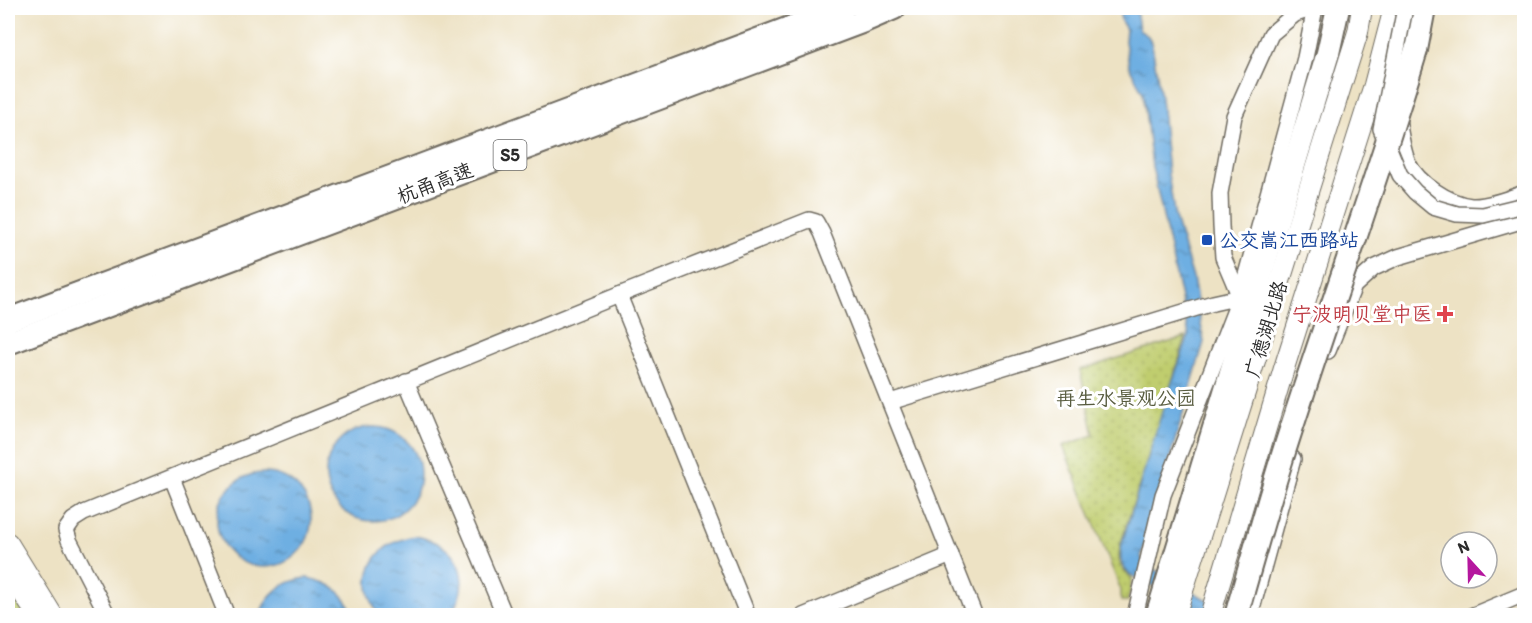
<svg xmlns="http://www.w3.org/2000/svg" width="1532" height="623" font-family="Itim,'LXGW WenKai TC',sans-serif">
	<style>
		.park { fill: url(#park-dots); stroke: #767c4c; stroke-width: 1.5 }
		.water { fill: url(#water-ripples); stroke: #4c6d86; stroke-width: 1.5 }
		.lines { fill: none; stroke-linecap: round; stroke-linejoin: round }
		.minor-casing { stroke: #6f6b61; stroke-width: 18 }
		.major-casing { stroke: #6f6b61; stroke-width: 22 }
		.highway-casing { stroke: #6f6b61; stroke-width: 26 }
		.minor { stroke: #fff; stroke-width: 15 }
		.major { stroke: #fff; stroke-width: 20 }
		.highway { stroke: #fff; stroke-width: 22 }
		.minor-bridge-casing { stroke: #6f6b61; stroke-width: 18; stroke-linecap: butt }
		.highway-bridge-casing { stroke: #6f6b61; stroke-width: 26; stroke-linecap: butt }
		.minor-bridge { stroke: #fff; stroke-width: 15 }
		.highway-bridge { stroke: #fff; stroke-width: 22 }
		.transit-dot { fill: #1a4fb4; stroke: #fff; stroke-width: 2 }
		.health-dot { fill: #e0444e; stroke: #fff; stroke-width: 2 }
		.labels { text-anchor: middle; stroke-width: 6; stroke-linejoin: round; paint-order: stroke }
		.shield { fill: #fff; stroke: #6b6b6b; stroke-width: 1.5 }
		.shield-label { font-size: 18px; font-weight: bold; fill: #2b2b2b }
		.street-label { font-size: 20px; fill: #2b2b2b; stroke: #fff }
		.transit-label { font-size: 20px; fill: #164399; stroke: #fff; text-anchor: start }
		.health-label { font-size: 20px; fill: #be3a42; stroke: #fff; text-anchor: end }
		.park-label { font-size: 20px; fill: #585c3f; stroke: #fff }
	</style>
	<defs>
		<pattern id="park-dots" width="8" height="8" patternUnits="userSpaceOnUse" patternTransform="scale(1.5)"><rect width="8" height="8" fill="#c0cd6e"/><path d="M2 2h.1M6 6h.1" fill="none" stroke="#a5b05f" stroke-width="1.8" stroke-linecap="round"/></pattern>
		<pattern id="water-ripples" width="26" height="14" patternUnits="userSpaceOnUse" patternTransform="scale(1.5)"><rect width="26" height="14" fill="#6eafe2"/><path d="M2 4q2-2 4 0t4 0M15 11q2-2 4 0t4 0" fill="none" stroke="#5b8fb7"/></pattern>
	</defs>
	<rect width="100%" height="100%" fill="#fff"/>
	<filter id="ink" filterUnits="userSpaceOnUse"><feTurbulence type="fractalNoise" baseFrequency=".0167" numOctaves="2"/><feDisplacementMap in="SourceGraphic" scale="12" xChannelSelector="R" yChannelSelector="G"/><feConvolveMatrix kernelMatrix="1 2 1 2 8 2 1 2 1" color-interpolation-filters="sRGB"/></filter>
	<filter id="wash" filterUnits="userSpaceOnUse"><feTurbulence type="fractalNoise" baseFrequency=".008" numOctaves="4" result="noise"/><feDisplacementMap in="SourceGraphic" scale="24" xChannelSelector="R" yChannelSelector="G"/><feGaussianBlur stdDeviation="1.35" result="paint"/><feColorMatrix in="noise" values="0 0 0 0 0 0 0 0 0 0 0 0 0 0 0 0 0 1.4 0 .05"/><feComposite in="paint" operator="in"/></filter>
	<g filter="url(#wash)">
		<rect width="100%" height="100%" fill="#ede2c4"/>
		<!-- park -->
		<g class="park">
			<path d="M1186,337L1121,543C1117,560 1118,568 1132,578L1128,601H1121V590L1063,446L1094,435L1080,370Z"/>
			<path d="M8,586L25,615H8Z"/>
		</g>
		<!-- water -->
		<g class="water">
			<path d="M1119,8H1136L1139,30L1148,36L1152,45L1161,98L1168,174L1175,218L1193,278L1204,342L1141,556L1143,563L1233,615H1211L1129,574C1119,564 1120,556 1122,543L1166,399L1189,335L1152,166L1143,93L1129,66L1125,41L1126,29L1121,21Z"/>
			<circle cx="373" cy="474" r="47"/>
			<circle cx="264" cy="520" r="47"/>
			<path d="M415,536C458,544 475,578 450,615H379C355,578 372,544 415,536Z"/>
			<path d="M307,578C330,582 346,592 353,615H260C267,592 283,581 307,578Z"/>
		</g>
	</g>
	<g filter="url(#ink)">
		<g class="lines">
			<defs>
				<g id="minor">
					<path d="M1398,118C1400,133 1402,148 1408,163C1418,183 1448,203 1471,206C1485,207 1511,198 1524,193"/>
					<path d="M619,295L748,616"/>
					<path d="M1240,297L1223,257L1221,226L1220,193L1234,116L1271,34L1295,14L1314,8"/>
					<path d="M1328,351L1354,286L1374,268L1398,257L1524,220"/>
					<path d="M406,381L505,616"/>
					<path d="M890,402L1213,303L1240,297"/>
					<path d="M172,478L227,616"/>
					<path d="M108,616L69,540L66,530L73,520L84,513L619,295L809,220L816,222L822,233L975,616"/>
					<path d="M803,616L951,555"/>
					<path d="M1135,616L1163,495L1240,297L1305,58L1315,8"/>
					<path d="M1250,616L1293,459"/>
					<path d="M1471,616L1524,594"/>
				</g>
				<g id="major">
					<path d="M8,543L53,616"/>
					<path d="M8,571L38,616"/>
					<path d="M1175,616L1358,32L1362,8"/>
					<path d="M1210,616L1285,365L1374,85L1394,8"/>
				</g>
				<g id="highway">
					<path d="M1416,50L1424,8"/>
					<path d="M8,320L843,8"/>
					<path d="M8,343L864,21L894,8"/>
					<path d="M1157,616L1328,53L1338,8"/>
				</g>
			</defs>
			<!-- minor casing -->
			<use href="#minor" class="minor-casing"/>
			<!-- major casing -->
			<use href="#major" class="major-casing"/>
			<!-- highway casing -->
			<use href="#highway" class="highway-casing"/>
			<!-- minor -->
			<use href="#minor" class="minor"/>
			<!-- major -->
			<use href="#major" class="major"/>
			<!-- highway -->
			<use href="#highway" class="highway"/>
			<defs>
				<path id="minor-bridge" d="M1405,8L1381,129L1400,175L1415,192L1433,207L1457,214L1483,215L1524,205"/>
				<path id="highway-bridge" d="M1236,616C1251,563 1266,510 1282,458C1325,321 1375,187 1416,50"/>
			</defs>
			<!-- minor-bridge casing -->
			<use href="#minor-bridge" class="minor-bridge-casing"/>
			<!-- highway-bridge casing -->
			<use href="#highway-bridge" class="highway-bridge-casing"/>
			<!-- minor-bridge -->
			<use href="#minor-bridge" class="minor-bridge"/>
			<!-- highway-bridge -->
			<use href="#highway-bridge" class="highway-bridge"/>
		</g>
	</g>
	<!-- markers -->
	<rect class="transit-dot" x="1201" y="234" width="12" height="12" rx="3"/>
	<path class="health-dot" d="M1442 305h6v6h6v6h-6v6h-6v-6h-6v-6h6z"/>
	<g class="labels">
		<!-- shield labels -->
		<rect class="shield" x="493.5" y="140" width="33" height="30" rx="4.5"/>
		<g class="shield-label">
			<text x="510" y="161">S5</text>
		</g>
		<!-- street labels -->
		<g class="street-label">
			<text transform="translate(435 183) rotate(-21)" y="7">杭甬高速</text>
			<text transform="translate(1266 329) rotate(-73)" y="7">广德湖北路</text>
		</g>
		<!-- transit labels -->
		<g class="transit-label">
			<text x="1219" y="247">公交嵩江西路站</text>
		</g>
		<!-- health labels -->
		<g class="health-label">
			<text x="1432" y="321">宁波明贝堂中医</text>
		</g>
		<!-- park labels -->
		<g class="park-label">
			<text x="1126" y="405">再生水景观公园</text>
		</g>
	</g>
	<!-- margin -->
	<rect width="1532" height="623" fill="none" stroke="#fff" stroke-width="30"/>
	<!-- north arrow -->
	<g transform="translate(1469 560) rotate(338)"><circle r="28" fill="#ffffff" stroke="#aaaaaa" stroke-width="1.5"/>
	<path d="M0-4.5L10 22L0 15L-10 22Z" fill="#b5179e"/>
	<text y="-9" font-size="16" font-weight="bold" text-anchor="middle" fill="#2b2b2b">N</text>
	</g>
</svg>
